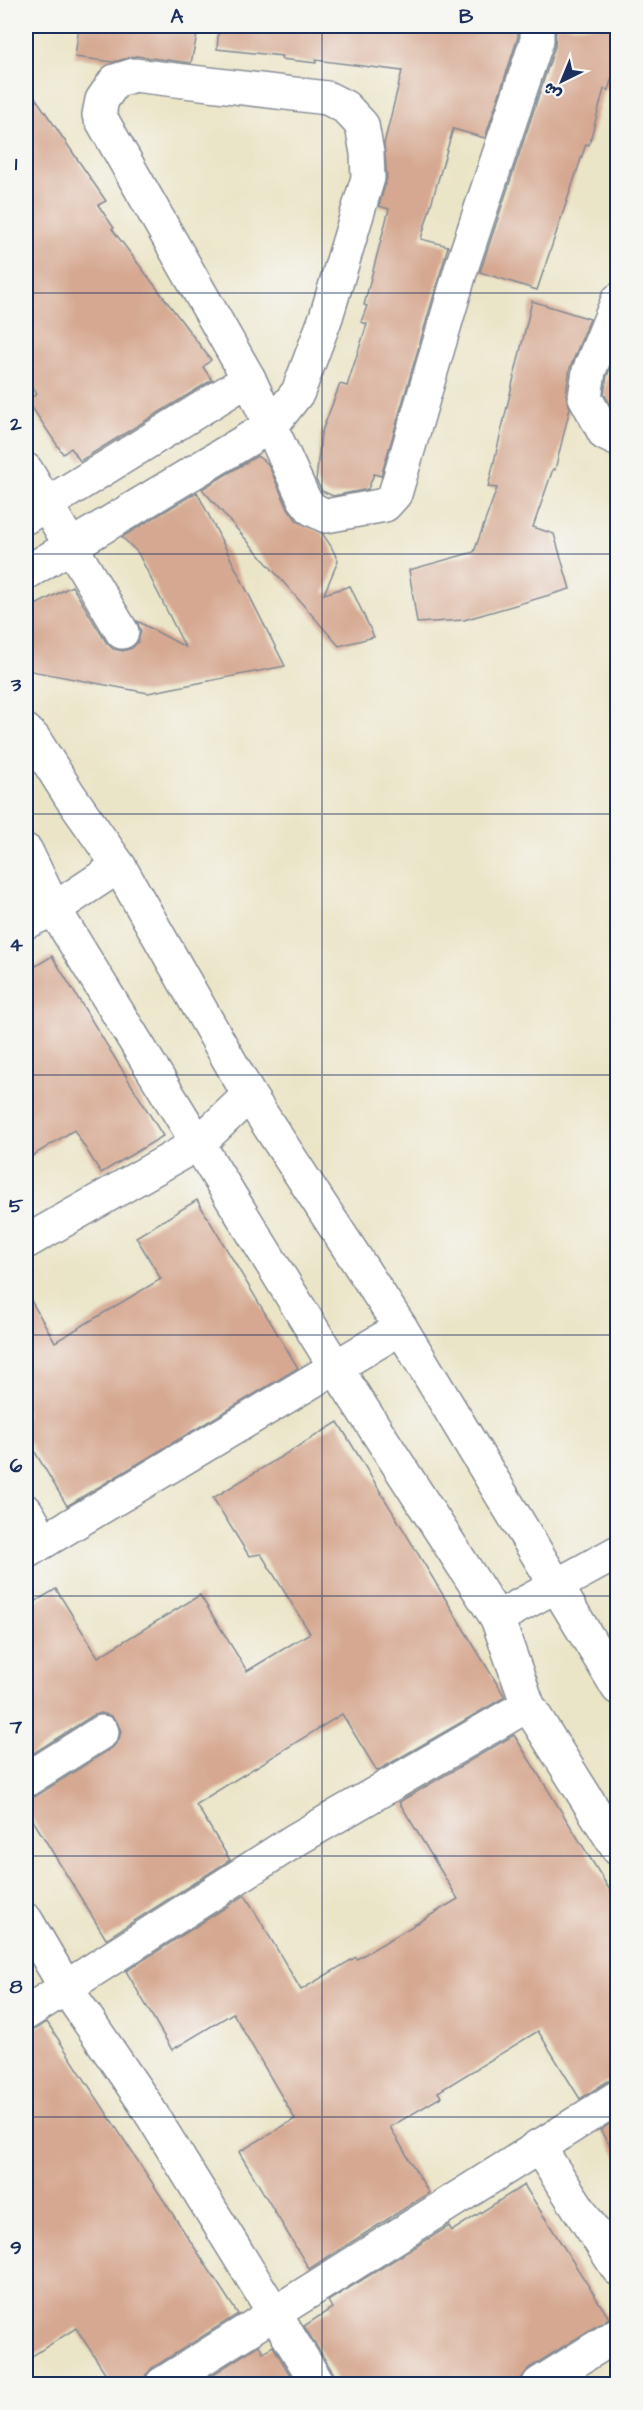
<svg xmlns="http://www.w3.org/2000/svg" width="643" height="2410" font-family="'Architects Daughter','Playpen Sans Arabic',sans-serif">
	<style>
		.building { fill: #d6a891 }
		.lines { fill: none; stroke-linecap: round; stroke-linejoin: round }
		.minor-casing { stroke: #838a93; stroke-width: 36 }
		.minor { stroke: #fff; stroke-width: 33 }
		.grid { fill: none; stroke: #1b2f5e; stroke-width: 1.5; stroke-opacity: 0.55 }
		.neatline { fill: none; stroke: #1b2f5e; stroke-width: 2 }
		.grid-label { font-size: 20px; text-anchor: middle; font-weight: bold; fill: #1b2f5e }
	</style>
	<rect width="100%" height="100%" fill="#f6f6f2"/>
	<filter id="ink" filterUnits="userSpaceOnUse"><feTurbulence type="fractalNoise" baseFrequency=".0167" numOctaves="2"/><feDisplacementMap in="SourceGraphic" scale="12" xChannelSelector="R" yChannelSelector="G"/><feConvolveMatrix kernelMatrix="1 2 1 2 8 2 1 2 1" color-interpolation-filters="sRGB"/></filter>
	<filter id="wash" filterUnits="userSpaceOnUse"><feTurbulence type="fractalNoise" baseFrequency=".008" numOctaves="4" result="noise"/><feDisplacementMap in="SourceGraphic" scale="24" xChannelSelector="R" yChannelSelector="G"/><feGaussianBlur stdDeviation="1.35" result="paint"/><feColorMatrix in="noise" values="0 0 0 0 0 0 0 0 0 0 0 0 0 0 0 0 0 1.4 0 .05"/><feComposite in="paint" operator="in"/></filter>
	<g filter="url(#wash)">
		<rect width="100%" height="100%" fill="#ebe5c8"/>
		<g id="blocks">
			<!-- building -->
			<g class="building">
				<path d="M79,26H199L191,63L136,56L113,62L75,57Z"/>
				<path d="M219,26H518V37L485,138L453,129L421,239L448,246L445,257L381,476L374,474L368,489L333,496L322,491L316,480L321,434L340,384L347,386L367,324L361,322L367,306L364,305L389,209L379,206L387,178L384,144L402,71L316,60V63L281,59L282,56L217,49Z"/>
				<path d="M556,26H618V60L608,90L604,89L589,145L586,144L537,290L480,272L555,46Z"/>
				<path d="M26,84L106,201L98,205L114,228L112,229L211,360L203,367L212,380L80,461L71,448L63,454L27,400L37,394L26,377Z"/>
				<path d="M532,301L590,319L570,368L566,394L570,408L555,470L553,469L533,527L554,534L570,589L464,620L417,623L409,570L474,552L497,488L488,487Z"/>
				<path d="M618,351V406L610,404L604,394L607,376Z"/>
				<path d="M257,456L268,464L287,507L297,521L322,533L331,546L338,561L324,594L350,586L374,637L339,646L202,489Z"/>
				<path d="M197,492L285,666L148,693L26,670V610L72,586L106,642L113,649L123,651L132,648L138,642L141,631L137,621L185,647L138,553L122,537Z"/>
				<path d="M52,956L163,1136L101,1173L74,1130L26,1160V972Z"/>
				<path d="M197,1200L298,1368L67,1506L26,1437V1292L55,1342L161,1279L136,1237Z"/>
				<path d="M338,1422L505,1697L377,1771L342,1714L196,1804L230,1860L106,1939L26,1809V1799L36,1796L112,1748L119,1740L121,1731L117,1722L111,1716L101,1713L92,1716L26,1758V1607L56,1589L98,1657L200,1595L247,1671L310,1633L261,1554L249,1556L213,1498Z"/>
				<path d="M514,1735L618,1903V2078L608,2081L580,2099L538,2031L438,2092L441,2097L390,2127L429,2193L309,2269L239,2152L295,2119L233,2013L172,2050L126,1971L245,1895L301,1990L356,1957L357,1959L458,1899L399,1802Z"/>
				<path d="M47,2022L238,2314L152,2368L146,2375L143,2385H113L76,2328L26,2360V2032L36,2029Z"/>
				<path d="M618,2119V2158L600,2130Z"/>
				<path d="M524,2185L609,2318L529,2368L521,2379L513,2385H337L334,2374L304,2326L332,2308L328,2301L449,2226L452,2231Z"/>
				<path d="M259,2345L263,2352L273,2346L296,2385H196Z"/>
			</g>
		</g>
	</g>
	<g filter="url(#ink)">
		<use href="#blocks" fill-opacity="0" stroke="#838a93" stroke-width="1.5"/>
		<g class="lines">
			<defs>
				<g id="minor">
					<path d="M618,300L589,371L585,397L605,434L618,440"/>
					<path d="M26,470L122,632"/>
					<path d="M26,517L249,379"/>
					<path d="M26,573L272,425L298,392L326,317L368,178L367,153L362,125L345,107L327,98L134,75L115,81L102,100L99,115L249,379L304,499L312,509L326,516L385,505L395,494L462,266L537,40V26"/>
					<path d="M26,731L34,739L70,796L119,866L249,1095L401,1328L618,1688"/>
					<path d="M26,851L54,909L336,1368L497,1618L528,1705L618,1849"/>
					<path d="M26,922L54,909L119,866"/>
					<path d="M26,1242L199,1143L249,1095"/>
					<path d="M26,1511L44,1541"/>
					<path d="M26,1552L401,1328"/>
					<path d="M497,1618L618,1552"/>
					<path d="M26,1780L102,1732"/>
					<path d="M26,1920L66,1988L144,2102L318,2384"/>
					<path d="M26,2013L297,1839L528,1705"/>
					<path d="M538,2146L618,2269"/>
					<path d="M162,2384L618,2097"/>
					<path d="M539,2384L618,2334"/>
				</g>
			</defs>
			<!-- minor casing -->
			<use href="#minor" class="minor-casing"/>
			<!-- minor -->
			<use href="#minor" class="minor"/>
		</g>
	</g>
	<!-- grid -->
	<path class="grid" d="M322,26V2384M26,293H618M26,554H618M26,814H618M26,1075H618M26,1335H618M26,1596H618M26,1856H618M26,2117H618"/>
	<!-- margin -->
	<rect width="643" height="2410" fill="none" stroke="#f6f6f2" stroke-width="66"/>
	<!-- north arrow -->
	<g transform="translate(562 81) rotate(223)" stroke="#f6f6f2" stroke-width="4.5" paint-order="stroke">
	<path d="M0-4.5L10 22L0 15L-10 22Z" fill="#1b2f5e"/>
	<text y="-9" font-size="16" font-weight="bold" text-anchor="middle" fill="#1b2f5e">ش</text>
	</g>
	<rect x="33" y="33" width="577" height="2344" class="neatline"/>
	<g class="grid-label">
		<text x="177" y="23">A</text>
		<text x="466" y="23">B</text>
		<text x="16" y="170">1</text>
		<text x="16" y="430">2</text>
		<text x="16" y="691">3</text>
		<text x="16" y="951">4</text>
		<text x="16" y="1212">5</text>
		<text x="16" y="1472">6</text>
		<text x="16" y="1733">7</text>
		<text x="16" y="1993">8</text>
		<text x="16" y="2254">9</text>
	</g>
</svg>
